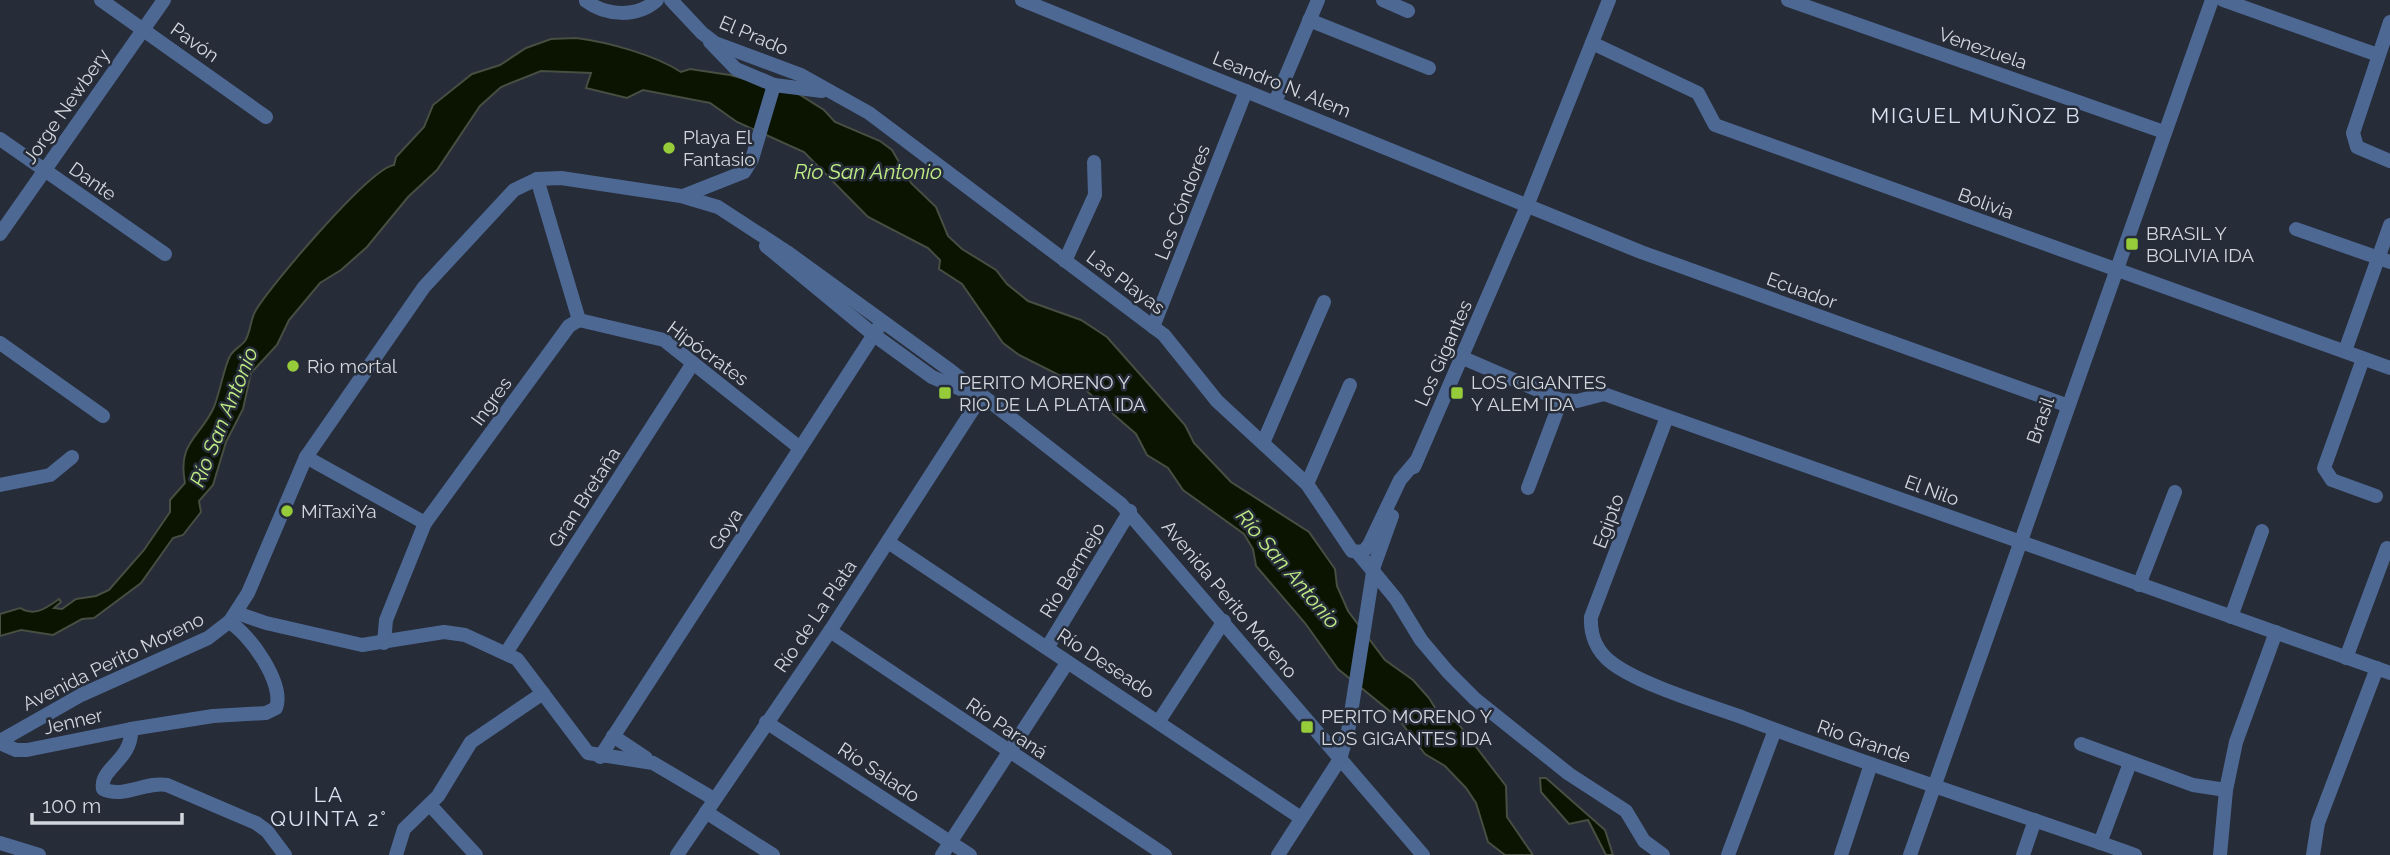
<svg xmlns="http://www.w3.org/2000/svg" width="2390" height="855" font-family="Raleway,sans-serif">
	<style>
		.water { fill: #0b1400; stroke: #474e42; stroke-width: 2 }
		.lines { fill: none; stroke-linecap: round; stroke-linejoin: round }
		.minor { stroke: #4e6894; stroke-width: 14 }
		.minor-bridge { stroke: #4e6894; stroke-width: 14 }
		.poi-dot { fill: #96cc3a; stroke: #262c38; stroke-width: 2.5 }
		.labels { text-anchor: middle; stroke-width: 5; stroke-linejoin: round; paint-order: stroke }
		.street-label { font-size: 19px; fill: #d2d6dd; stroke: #262c38 }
		.poi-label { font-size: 19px; fill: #d2d6dd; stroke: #262c38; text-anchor: start }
		.neighbourhood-label { font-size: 21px; letter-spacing: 2px; fill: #d9e2f1; stroke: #262c38 }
		.water-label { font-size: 21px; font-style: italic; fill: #bfec84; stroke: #262c38 }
	</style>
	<rect width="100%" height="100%" fill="#262c38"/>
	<!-- water -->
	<g class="water">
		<path d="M576,38C608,42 655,55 681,72L690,69L730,75L797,93L824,110L835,122L880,141L892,150L911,183L936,207L948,236L962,249L996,270L1007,284L1028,301L1081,320L1107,337L1185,425L1194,443L1231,482L1309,532L1335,569L1337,586L1348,611L1385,660L1413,680L1429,698L1442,719L1457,722L1506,786L1507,817L1533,855H1505L1488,842L1476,803L1466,788L1445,766L1425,754L1397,717L1338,669L1305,623L1256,566L1253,549L1244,534L1183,490L1168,468L1147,455L1136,434L1081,386L1019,355L1003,343L962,284L939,269L940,260L928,248L868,217L804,152L737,122L710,103L643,90L627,98L586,88L591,73L541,71L501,87L480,106L437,170L408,197L367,247L341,270L320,283L289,320L277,345L251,373L243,409L226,442L213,485L199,501L201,512L183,535L173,538L141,583L94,618L82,619L53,635L21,630L0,636V614L20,608C35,617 46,608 59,599L61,602L54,608L62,609L76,599L96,596L109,590L144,550L170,512V500L185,483C177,442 200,438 214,407C220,392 224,367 230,356C233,350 241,346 245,341C251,332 250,319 256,310C271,285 370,168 394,165L396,157L424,127L433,105L472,74L500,65L526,48L551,39Z"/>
		<path d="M1540,778H1546L1605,830L1613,855H1606L1588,820L1569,824L1541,792Z"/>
	</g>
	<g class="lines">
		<!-- minor -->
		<g class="minor">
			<path d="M101,0L266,117"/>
			<path d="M671,0L702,33L715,43L801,75L869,113L1164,335L1217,401L1307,484L1352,551L1363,552L1369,545L1400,480L1417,460"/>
			<path d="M1022,0L1641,252L2066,405"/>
			<path d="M1383,0L1408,11"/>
			<path d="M1788,0L2164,132"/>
			<path d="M2223,0L2378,55"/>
			<path d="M586,1C606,16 637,18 657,0"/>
			<path d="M1309,20L1429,68"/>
			<path d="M2390,22L2353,133L2357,147L2390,161"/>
			<path d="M710,42L736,69L774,85"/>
			<path d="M1592,43L1698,93L1715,125L2390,368"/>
			<path d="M1275,102L1318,0"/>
			<path d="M0,139L165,254"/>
			<path d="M537,179L579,320"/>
			<path d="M683,196L744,172L752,159L774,85L822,91"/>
			<path d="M2296,229L2390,262"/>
			<path d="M0,234L164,0"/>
			<path d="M766,246L874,335L932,377L970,393"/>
			<path d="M1065,261L1095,195L1094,162"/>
			<path d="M579,320L664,340L800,448"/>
			<path d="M1153,327L1246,91"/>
			<path d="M0,343L103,416"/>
			<path d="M2345,351L2390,225"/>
			<path d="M1463,358L1561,400L1577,401L1604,394L2390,673"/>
			<path d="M2363,359L2324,468L2332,480L2376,496"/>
			<path d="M1667,417L1591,617C1590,635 1597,652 1612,663C1641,685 1708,705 1744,718C1873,767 2004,809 2135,855"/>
			<path d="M1263,443L1324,302"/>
			<path d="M306,457L425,523"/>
			<path d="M1414,467L1527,206L1609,0"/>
			<path d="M1307,484L1350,385"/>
			<path d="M0,485L50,475L72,457"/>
			<path d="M1528,488L1561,400"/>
			<path d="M888,542L1301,818"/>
			<path d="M1358,553L1396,599L1421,640L1448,672L1475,699L1569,774L1626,811L1644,841L1663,855"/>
			<path d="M2139,585L2175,492"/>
			<path d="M237,613L266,623L362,645L444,632L465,635L517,659L588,753L653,763L714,799"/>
			<path d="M2231,617L2262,531"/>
			<path d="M830,631L1165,855"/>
			<path d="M384,643L386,620L425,523L569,326L579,320"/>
			<path d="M1047,648L1130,511"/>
			<path d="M506,653L693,363"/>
			<path d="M2346,658L2387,548"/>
			<path d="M1159,721L1224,621"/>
			<path d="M766,722L970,855"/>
			<path d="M131,729L213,716L266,713L276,708C285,684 250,634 229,622"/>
			<path d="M613,736L646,758"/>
			<path d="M0,741L81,695L208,638L230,621L248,593L306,457L424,287L514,190L537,179L561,178L681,196L718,207L787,252L951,371L1121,504L1423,855"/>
			<path d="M0,743L16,750H27L131,729C133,760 99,768 103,789C123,799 146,781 167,785L256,823L267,831L285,855"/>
			<path d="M2081,744L2193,785L2226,790"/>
			<path d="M600,757L882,322"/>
			<path d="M430,805L476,855"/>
			<path d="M706,812L773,855"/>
			<path d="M0,843L39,855"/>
			<path d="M2100,843L2130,763"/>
			<path d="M396,855L404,829L438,796L471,742L543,693"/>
			<path d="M677,855L830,631L981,397"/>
			<path d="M942,855L1067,663"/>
			<path d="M1278,855L1340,759L1348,732"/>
			<path d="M1728,855L1775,730"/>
			<path d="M1841,855L1871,764"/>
			<path d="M1910,855L2212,0"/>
			<path d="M2023,855L2035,820"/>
			<path d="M2220,855L2226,790L2236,742L2276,632"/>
			<path d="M2313,855L2318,823L2377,668"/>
		</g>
		<!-- minor-bridge -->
		<path class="minor-bridge" d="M1348,732L1374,566L1392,516"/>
	</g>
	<!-- markers -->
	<g class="poi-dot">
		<circle cx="669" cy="148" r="7"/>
		<rect x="2125" y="237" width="14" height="14" rx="3.5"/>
		<circle cx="293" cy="366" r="7"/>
		<rect x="938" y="386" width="14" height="14" rx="3.5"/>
		<rect x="1450" y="386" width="14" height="14" rx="3.5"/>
		<circle cx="287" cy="511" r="7"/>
		<rect x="1300" y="720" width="14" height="14" rx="3.5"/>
	</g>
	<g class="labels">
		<!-- street labels -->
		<g class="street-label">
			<text transform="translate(754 35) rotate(23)" y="7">El Prado</text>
			<text transform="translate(195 42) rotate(35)" y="7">Pavón</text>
			<text transform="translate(1983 48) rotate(19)" y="7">Venezuela</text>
			<text transform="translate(1282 84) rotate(22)" y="7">Leandro N. Alem</text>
			<text transform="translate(66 106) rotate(-55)" y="7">Jorge Newbery</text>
			<text transform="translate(93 181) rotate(35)" y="7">Dante</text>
			<text transform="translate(1182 202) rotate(-69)" y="7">Los Cóndores</text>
			<text transform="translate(1986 203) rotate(20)" y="7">Bolivia</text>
			<text transform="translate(1126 282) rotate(37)" y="7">Las Playas</text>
			<text transform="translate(1802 290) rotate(20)" y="7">Ecuador</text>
			<text transform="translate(708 353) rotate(36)" y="7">Hipócrates</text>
			<text transform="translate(1443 353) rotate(-66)" y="7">Los Gigantes</text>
			<text transform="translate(491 401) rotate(-54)" y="7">Ingres</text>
			<text transform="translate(2040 420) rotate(-71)" y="7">Brasil</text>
			<text transform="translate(1932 490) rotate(20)" y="7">El Nilo</text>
			<text transform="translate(584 497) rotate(-57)" y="7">Gran Bretaña</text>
			<text transform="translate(1608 521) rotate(-70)" y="7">Egipto</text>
			<text transform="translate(725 529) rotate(-57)" y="7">Goya</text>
			<text transform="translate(1072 570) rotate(-59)" y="7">Río Bermejo</text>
			<text transform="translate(1230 599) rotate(50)" y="7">Avenida Perito Moreno</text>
			<text transform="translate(815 616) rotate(-56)" y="7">Río de La Plata</text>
			<text transform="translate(113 661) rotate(-26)" y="7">Avenida Perito Moreno</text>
			<text transform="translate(1106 663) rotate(33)" y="7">Río Deseado</text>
			<text transform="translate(73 721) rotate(-13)" y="7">Jenner</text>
			<text transform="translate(1007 728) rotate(34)" y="7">Río Paraná</text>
			<text transform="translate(1864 741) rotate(19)" y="7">Rio Grande</text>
			<text transform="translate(879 772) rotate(33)" y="7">Río Salado</text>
		</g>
		<!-- poi labels -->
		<g class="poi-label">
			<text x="683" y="144">Playa El<tspan x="683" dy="22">Fantasio</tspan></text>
			<text x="2146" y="240">BRASIL Y<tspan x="2146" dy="22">BOLIVIA IDA</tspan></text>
			<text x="307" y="373">Rio mortal</text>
			<text x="959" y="389">PERITO MORENO Y<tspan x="959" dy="22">RIO DE LA PLATA IDA</tspan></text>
			<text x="1471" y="389">LOS GIGANTES<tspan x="1471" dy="22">Y ALEM IDA</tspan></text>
			<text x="301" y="518">MiTaxiYa</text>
			<text x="1321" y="723">PERITO MORENO Y<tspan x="1321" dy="22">LOS GIGANTES IDA</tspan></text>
		</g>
		<!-- neighbourhood labels -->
		<g class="neighbourhood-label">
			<text x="1976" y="123">MIGUEL MUÑOZ B</text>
			<text x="329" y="802">LA<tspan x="329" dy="24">QUINTA 2°</tspan></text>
		</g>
		<!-- water labels -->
		<g class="water-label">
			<text x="868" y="179">Río San Antonio</text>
			<text transform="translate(224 417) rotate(-68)" y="7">Río San Antonio</text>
			<text transform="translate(1288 569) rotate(50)" y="7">Río San Antonio</text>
		</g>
	</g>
	<!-- scale -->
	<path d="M32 813v10h150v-10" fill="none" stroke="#d2d6dd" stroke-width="3.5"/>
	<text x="42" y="813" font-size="21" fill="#d2d6dd" stroke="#262c38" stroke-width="5" paint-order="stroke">100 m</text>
</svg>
